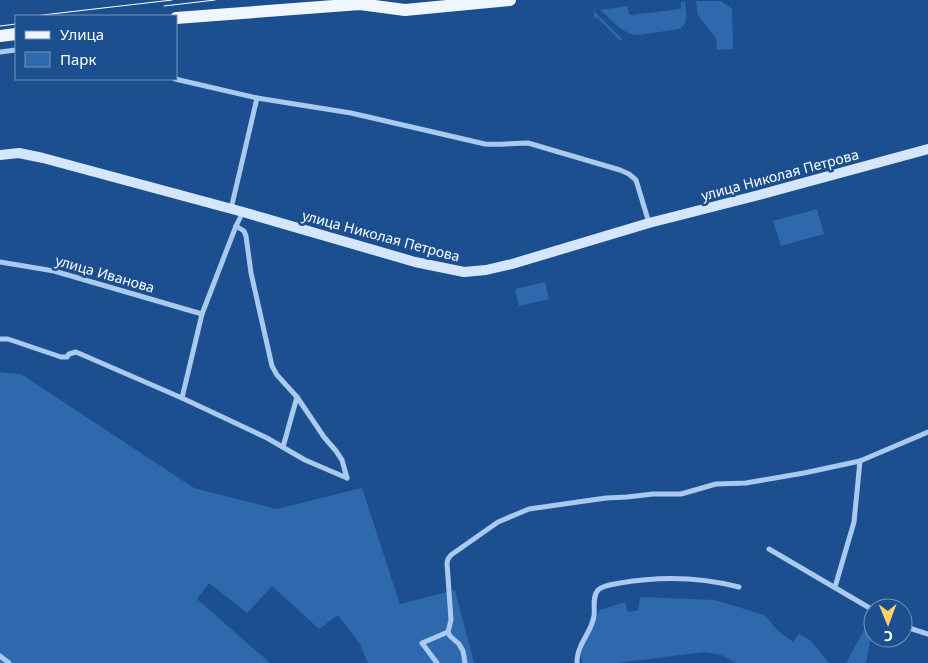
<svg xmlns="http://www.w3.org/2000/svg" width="928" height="663" font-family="'Noto Sans',sans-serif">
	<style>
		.green { fill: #2e69ad }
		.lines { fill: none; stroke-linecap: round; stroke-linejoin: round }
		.minor { stroke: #a9c9ee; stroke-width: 5 }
		.secondary { stroke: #d6e6fa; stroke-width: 10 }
		.primary { stroke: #f0f6ff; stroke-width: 12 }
		.tram { stroke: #fff; stroke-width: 1 }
		.labels { text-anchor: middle; stroke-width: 5; stroke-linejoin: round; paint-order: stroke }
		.street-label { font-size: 14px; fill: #fff; stroke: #1b4f8f }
	</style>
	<rect width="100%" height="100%" fill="#1b4f8f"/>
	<!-- green -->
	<g class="green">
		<path d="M685,1C686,11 689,23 680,29L639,35C624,36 611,19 600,10L627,6L630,15L681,9V2Z"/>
		<path d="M696,1H721L732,9L733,49L717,50L716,38L698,15L697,11Z"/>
		<path d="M594,11L623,40H619L598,18H594Z"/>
		<path d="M817,209L824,234L781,246L773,221Z"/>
		<path d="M545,282L549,299L519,306L515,289Z"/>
		<path d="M0,372L21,374L194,488L277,509L362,488L400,604L455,590L474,663H368L360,644L338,615L319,629L272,586L247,613L209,583L197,599L270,663H0Z"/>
		<path d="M640,597L715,600L761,614L766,616L776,629L793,642L799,634L811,641L827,661L830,663H736L721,655L705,652L617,663H582L580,650L600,610L625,602L628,612L638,610Z"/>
		<path d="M871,617L873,618V628L866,663H846Z"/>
	</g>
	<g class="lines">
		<!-- minor -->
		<g class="minor">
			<path d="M0,52L16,50"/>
			<path d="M175,79L257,98L351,113L485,144C499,145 513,143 528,143L620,170L629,174L636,180L649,223"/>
			<path d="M231,209L257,98"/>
			<path d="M236,226L244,231L246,236L251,273L272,366L277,375L297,397L324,437L336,451L342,460L347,478"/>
			<path d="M0,262L54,271L202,314"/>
			<path d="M0,339H8L61,357H67L69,354L76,352L182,398L267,438L305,460L347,478"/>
			<path d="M182,398L202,314L236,226L243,212"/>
			<path d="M283,447L297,397"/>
			<path d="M769,549L873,610"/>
			<path d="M835,587L854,522L860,461L928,432"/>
			<path d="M903,626L928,634"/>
			<path d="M0,656L9,663"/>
			<path d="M437,663L422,643L448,632"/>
			<path d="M465,663L463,651L459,644L450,636L448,632L451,620L447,563L448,559L451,555L498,522L529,509L606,498L627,497L653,494H681L716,484L746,483L804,473L860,461"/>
			<path d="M577,663C577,658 578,652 580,648C584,637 592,629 594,616C595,608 592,597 598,590C603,585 614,584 620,583C660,576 700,577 739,587"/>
		</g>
		<!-- secondary -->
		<path class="secondary" d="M0,155L19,153L43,158L243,212L415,262L464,272L486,270L512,264L649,223L759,195L928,149"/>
		<!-- primary -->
		<g class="primary">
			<path d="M176,18L360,4L405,10L510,0"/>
			<path d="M0,36L16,34"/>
		</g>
		<!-- tram -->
		<g class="tram">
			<path d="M164,6L215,0"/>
			<path d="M34,16L172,0"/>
			<path d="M0,26L16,24"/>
		</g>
	</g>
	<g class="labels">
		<!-- street labels -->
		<g class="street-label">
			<text transform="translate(780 175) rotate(-15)" y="5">улица Николая Петрова</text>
			<text transform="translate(381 236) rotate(15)" y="5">улица Николая Петрова</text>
			<text transform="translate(105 274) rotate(16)" y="5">улица Иванова</text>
		</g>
	</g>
	<!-- legend -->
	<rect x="15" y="15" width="162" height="65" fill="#1b4f8f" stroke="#7695bc"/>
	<rect x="25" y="31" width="25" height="8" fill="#f0f6ff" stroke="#7695bc"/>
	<text x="60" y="40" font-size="15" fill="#ffffff">Улица</text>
	<rect x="25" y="52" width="25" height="15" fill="#2e69ad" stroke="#7695bc"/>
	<text x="60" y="65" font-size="15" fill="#ffffff">Парк</text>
	<!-- north arrow -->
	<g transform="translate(888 623) rotate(179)"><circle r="24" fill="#1b4f8f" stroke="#7695bc"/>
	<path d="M0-4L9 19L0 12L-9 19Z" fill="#ffd166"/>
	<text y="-8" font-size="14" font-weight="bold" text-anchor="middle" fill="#ffffff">С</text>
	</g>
</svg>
